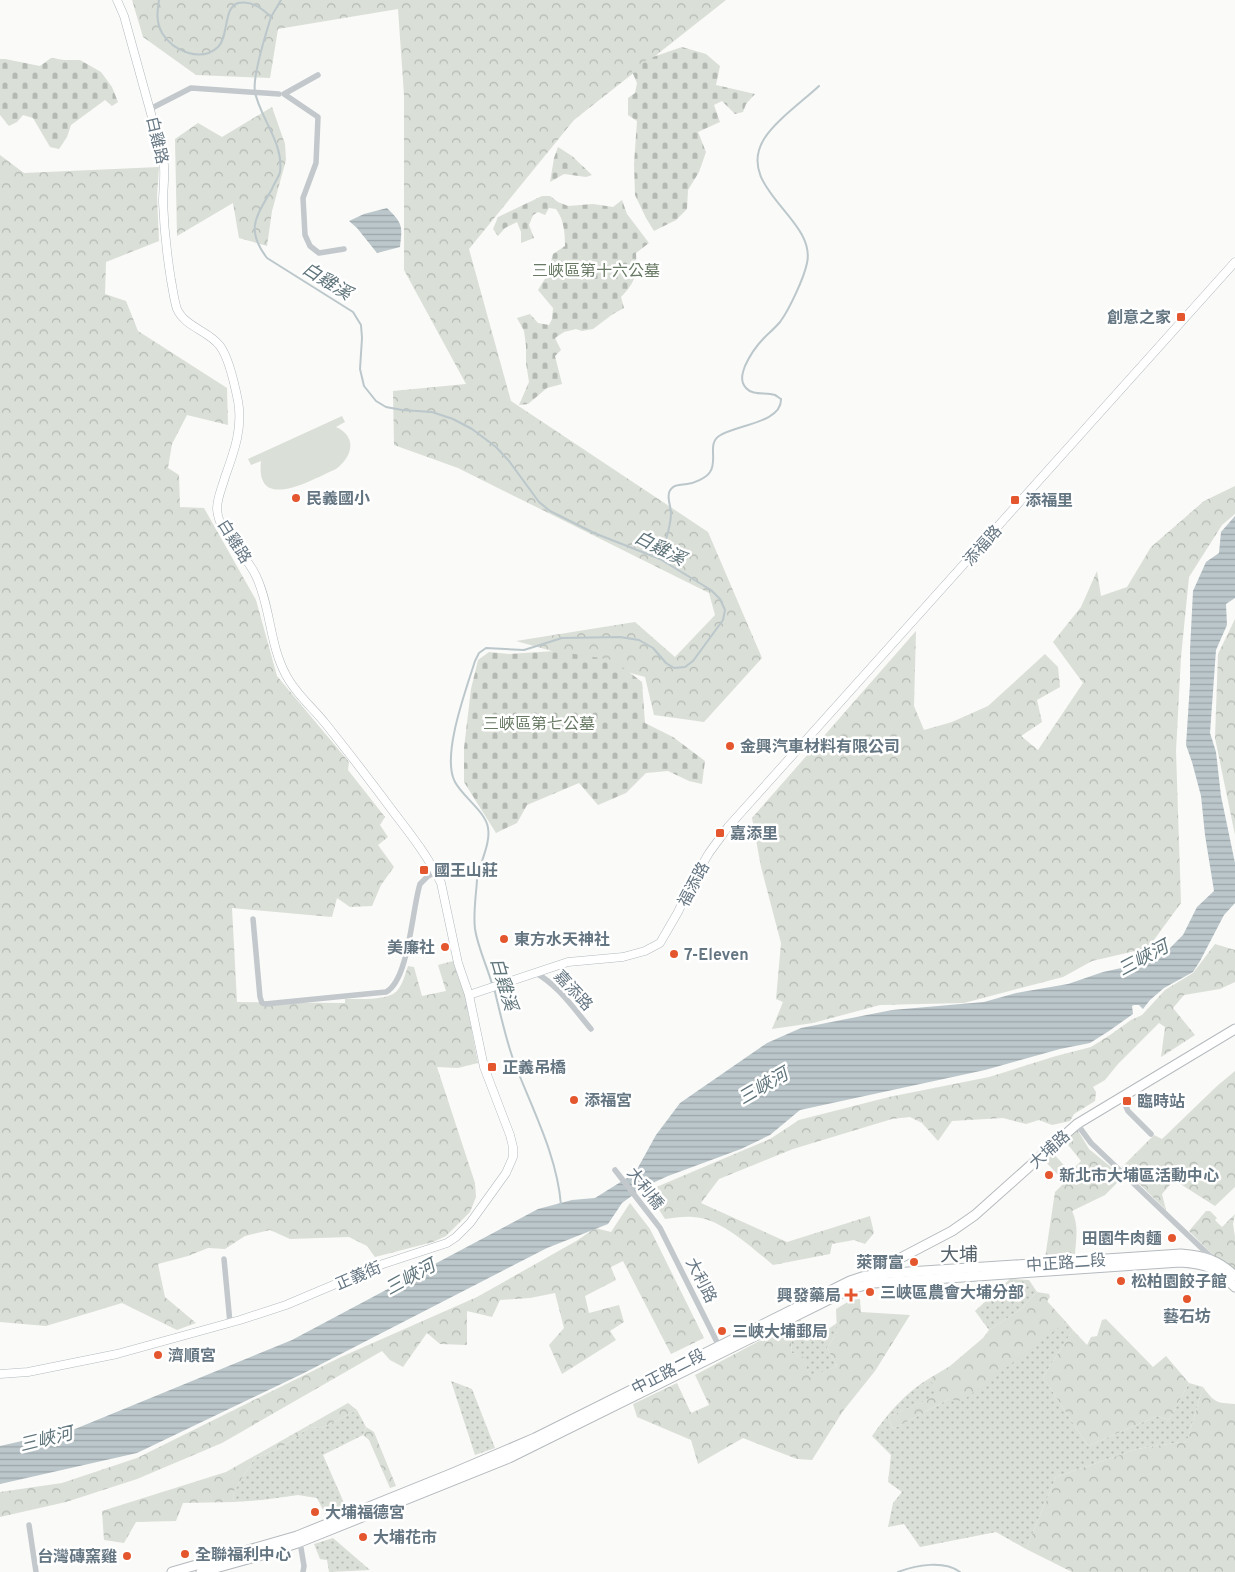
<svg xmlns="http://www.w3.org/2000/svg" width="1235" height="1572" font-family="Overpass,'Noto Sans TC',sans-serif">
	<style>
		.grass { fill: url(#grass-dots) }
		.forest { fill: url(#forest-crowns) }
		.cemetery { fill: url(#cemetery-stones) }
		.pitch { fill: #dadfd7 }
		.water { fill: url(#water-rules) }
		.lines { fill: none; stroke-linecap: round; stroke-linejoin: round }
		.stream { stroke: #bbc7cb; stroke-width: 2 }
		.secondary-casing { stroke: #b3babf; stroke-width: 9 }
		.primary-casing { stroke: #b5babe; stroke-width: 11 }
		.street { stroke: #c3c8cc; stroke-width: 5.5 }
		.secondary { stroke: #fff; stroke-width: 8 }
		.primary { stroke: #fff; stroke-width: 9 }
		.poi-dot { fill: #e4572e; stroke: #fff; stroke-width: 2 }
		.labels { text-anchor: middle; stroke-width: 5; stroke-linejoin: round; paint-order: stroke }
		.street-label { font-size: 16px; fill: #657683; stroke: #fff }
		.park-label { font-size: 16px; fill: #687a64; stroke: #fff }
		.poi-label { font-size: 16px; font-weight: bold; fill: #657683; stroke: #fff; text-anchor: start }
		.water-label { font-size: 18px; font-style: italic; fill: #60757c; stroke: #fff }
		.quarter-label { font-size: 19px; fill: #57646e; stroke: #fff }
	</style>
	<defs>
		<pattern id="grass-dots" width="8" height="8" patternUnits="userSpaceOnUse" patternTransform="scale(1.25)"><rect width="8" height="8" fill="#dadfd7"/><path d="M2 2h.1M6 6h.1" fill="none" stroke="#b4b9b4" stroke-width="1.8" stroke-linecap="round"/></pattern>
		<pattern id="forest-crowns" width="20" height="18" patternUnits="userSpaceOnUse" patternTransform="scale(1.25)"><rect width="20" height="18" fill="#dadfd7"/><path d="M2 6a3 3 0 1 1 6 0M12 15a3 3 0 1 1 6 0" fill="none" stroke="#b4b9b4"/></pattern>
		<pattern id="cemetery-stones" width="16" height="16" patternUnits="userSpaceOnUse" patternTransform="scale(1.25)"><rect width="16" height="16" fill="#dadfd7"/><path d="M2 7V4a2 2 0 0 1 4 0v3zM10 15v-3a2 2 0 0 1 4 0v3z" fill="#b4b9b4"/></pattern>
		<pattern id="water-rules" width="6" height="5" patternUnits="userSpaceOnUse" patternTransform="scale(1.25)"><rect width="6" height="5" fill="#bbc7cb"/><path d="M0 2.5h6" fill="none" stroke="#9ca6aa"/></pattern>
	</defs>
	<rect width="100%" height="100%" fill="#fafaf8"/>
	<!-- grass -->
	<g class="grass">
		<path d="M1010,1279L1029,1280L1037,1292L1020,1310L989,1330L975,1311Z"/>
		<path d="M800,1319L812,1340L837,1323V1332L827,1348L837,1366L810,1378L803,1358L792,1353L791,1340L786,1327Z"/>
		<path d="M1066,1322L1073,1330L1043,1377L1088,1446L1157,1416L1169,1420L1189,1383L1203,1387L1187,1441L1137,1449L1056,1477L1026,1549L996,1532L920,1547L904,1524L888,1527L893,1503L902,1492L888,1482L891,1455L872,1436C888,1413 906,1392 930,1378L939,1395L888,1417L893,1429L949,1399Z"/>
		<path d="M451,1381L472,1389L495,1448L475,1455Z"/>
		<path d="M357,1410L366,1427L363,1435L323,1455L345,1505L325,1514L317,1498L298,1495L262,1500L233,1502L234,1491L255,1458L279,1449L310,1427L322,1428Z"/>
		<path d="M333,1538L370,1570L329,1572L327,1560L320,1559L314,1544Z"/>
	</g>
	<!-- forest -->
	<g class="forest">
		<path d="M132,0H726L574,120L469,249L511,401L708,532L762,658L704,722L654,715L645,677L516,641L635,622L675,657L715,615L709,593L458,468L394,445L393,391L466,384L404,270V95L398,9L278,29L270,78L196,75L143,37Z"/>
		<path d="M272,107L285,144L286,160L272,211L267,246L239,238L233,203L177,236L175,139L198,123L222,137Z"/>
		<path d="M0,155L24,173L159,167L157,196L159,241L106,262L105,294L126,301L138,331L227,388L228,425L187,415L172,444L168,468L179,475L180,507L204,508L256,600L277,676L349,762L348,770L385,817L380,825L388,837L378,845L394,867L381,885L372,906L350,907L337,898L332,917L232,908L237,1002L345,1003V999C358,999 382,1000 393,994C402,989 405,974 408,966L414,967L422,996L446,991L438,965L453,961L465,996L478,1063L458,1068L437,1067L475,1183L476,1197L470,1212L446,1236L433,1242L375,1257L367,1246L349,1237L290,1239L270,1230L245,1236L225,1249L208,1248L188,1256L158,1264L165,1297L196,1323L177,1330L122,1303L46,1326L0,1322Z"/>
		<path d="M1235,486V514L1222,525L1189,577L1181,657L1176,751L1181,903L1148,948L1092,961L1063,977L964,1003L880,1005L813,1023L772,1029L783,1002L776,999L781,943L761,867L752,818L916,631L914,706L924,730L952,722L988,706L1045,654L1058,667L1060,687L1037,700L1042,722L1021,736L1038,750L1083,683L1053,642L1081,607L1097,571L1101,596L1127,587L1151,547L1204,501Z"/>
		<path d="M1235,619V835L1215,738L1218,654Z"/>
		<path d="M1215,944L1235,950V982L1220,989L1184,995L1173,1008L1195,1035L1161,1057L1165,1027L1159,1023L1118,1064L1105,1080L1093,1087L1096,1092L1095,1101L1074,1114L1070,1121L1052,1125L1039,1120L1026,1124L1003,1118L952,1121L938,1141L922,1123L910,1117L892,1119L793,1149L719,1179L701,1203L787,1242L870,1216L874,1233L865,1244L854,1240L832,1244L830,1254L773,1265C752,1248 721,1218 693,1217C684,1216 674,1218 665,1219L647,1191L770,1139L799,1120L889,1097L989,1077L1056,1056L1091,1047L1110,1035L1131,1020L1142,1015L1165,990L1193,973Z"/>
		<path d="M1235,1071V1187L1215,1206L1174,1180L1162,1194L1166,1210L1122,1167L1154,1135L1162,1139L1217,1086Z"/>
		<path d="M1077,1129L1089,1149L1123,1177L1105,1195L1072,1211C1079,1225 1076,1240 1075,1254L1045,1258L1055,1192L1065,1182L1043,1159L1052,1152L1070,1172L1081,1161L1065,1141Z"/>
		<path d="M630,1203L650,1229L704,1338L671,1354L623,1261L611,1267L616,1280L585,1296L589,1313L619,1305L624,1322L610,1331L616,1340L562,1374L549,1345L564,1328L555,1293L530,1298L500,1300L492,1317L467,1311V1345L440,1344L427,1333L403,1367L390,1360L382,1351L222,1443L137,1479L66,1502L0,1517V1492L62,1483L137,1458L341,1357L477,1297L578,1240L595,1228L611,1232Z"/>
		<path d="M1206,1211H1210L1217,1218L1215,1220L1222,1227L1235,1214L1233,1224L1235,1237V1271L1215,1257L1189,1231Z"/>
		<path d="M1037,1292L1049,1294L1050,1297L1047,1301L1066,1322L962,1401L949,1399L893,1429L888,1417L938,1395L930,1378L950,1366L983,1338L989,1330L1020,1310Z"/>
		<path d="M860,1299L861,1312L910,1315L875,1371L843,1411L812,1460L797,1459L743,1438L698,1464L691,1440L637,1417L633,1404L677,1383L691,1413L709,1405L695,1375L786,1327L791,1340L792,1353L803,1357L810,1377L837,1366L827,1348L837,1332L836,1309L851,1300Z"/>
		<path d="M1106,1319L1153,1367L1166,1356L1189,1383L1169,1420L1157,1416L1088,1446L1043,1377L1073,1330L1087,1345L1091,1337L1097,1336L1102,1320Z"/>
		<path d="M1203,1387C1214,1402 1216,1403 1235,1404V1572H1072L1026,1549L1056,1477L1137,1449L1187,1441Z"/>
		<path d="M348,1403L357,1410L322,1428L310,1427L279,1449L255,1458L234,1491L233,1502L183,1503L176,1521L136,1522L124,1543L104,1540L102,1511L226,1472Z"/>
		<path d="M366,1427L374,1432L396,1486L390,1488L369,1440L363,1435Z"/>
	</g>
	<!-- cemetery -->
	<g class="cemetery">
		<path d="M682,47L706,54L720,66L716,85L755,94L746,104L743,112L735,114L722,101L714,105L720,122L698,132L706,152L699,172L688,190L687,209L676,220L654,231L646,218L635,195L634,164L637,121L628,115V98L635,93L637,83L631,69L650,58Z"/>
		<path d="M51,58L64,60H80L101,72L112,87L118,102L112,106L105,100L71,125L67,137L59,149L50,147L33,118L23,115L17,122L9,126L0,115V59H5L40,66Z"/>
		<path d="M558,147L572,156L592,175L586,177L564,174L550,182L554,158Z"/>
		<path d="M542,196H550L558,202L568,206L593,204L613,207L622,200L627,214L649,243L636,253C637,274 636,282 621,297L624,308L613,314L593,329L582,331L576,329L564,332L555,338L561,350L555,356L562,384L547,388L528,404L519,405L529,382L526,363V346L524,331L517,318L530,314L538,323L549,325L552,319L553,308L538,290L546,277L558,275L557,270L551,261L553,254L565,246C565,233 564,220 556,209L549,208L545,215L538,212L533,215L529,225L534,238L521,243V232L517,222L505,228L498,236L493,229L498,217Z"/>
		<path d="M555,651L613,660L642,682L645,723L673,737L705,761L702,784L689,781L668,771L646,773L626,793L598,805L579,783L527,805L517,823L496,833L464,782V748L471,689L478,660L489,652L509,654Z"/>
	</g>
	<!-- pitch -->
	<path class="pitch" d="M342,416L345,422L336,427C358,437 352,457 336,469C313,479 255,514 261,461L251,465L248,459Z"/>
	<!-- water -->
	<g class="water">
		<path d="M387,208C402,223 403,225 400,247L377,253L357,228L349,221L364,214Z"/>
		<path d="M1235,516V598L1226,604L1227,625L1216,650L1210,733L1216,752L1221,796L1235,863V903L1224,915L1200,961L1193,972L1164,988L1150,1000L1143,1009L1139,1005H1134L1132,1006L1133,1014L1109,1031L1090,1043L1060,1049L985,1070L800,1110L770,1135L741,1149L668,1176L644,1187L622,1203L608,1224L547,1248L302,1374L137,1453L0,1484V1446L75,1429L292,1340L538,1209L572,1200L595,1198L635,1173L656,1135L680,1103L767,1043L801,1028L892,1010L984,1002L1016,993L1068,984L1103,972L1158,960L1183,935L1197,907L1214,891L1205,835L1201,796L1192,762L1186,745L1190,684V650L1193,591L1206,562L1219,553L1221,532Z"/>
	</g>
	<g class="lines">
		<!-- stream -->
		<g class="stream">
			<path d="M159,0C157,13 156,21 162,33C173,51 201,63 218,47C229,36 223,8 238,3C251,0 262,8 271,17C266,33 252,77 255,92C260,118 284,143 280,172C279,177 274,183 272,189C256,217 245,229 267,258L353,312L361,325L362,338L360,369L364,386L376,401L386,407L402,410L432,412L453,419L472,429L496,447L509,461L539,502L550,511L594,533L660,559L711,590L720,599L725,610L723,620L693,661L685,667L674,668L666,663L653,648L639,640L620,637L562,638L524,650L486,648L479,653L475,661C466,690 441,756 455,782C463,797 486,812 488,828C491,844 479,864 477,880C476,896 473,914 475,929C478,948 487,966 492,984"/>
			<path d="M271,17L281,0"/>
			<path d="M660,558C664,544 671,529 671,513C671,506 665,494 672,488C676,484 683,485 687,484C695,483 706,478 710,472C718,461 707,444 719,436C735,425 782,423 781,399C779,398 777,396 775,395C765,392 753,396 746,388C740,381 742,374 745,366C750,355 755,347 764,338C769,333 775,328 780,322C789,310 804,278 807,263C817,219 734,188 764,139C775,121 803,101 819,86"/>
			<path d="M494,988C500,1012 505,1036 513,1059C531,1107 557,1154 561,1205"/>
			<path d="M898,1572C916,1565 944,1560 960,1572"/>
		</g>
		<defs>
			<g id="secondary">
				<path d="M469,995L568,962L623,957L645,951L660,943L678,912L692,882L709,853L728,827L1235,262"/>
				<path d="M0,1374L28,1372L117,1354L240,1320L286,1305L383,1264L447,1243L456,1237L470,1223L506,1173L513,1157V1147L510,1135L484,1067L469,995L458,963L441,883C429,858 412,836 395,814C372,783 349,753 325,723C312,707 295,693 286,675C269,644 271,607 256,576C246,553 219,536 217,509C217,498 222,488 225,477C234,452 243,428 238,401C235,386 229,358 220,346C209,331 185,327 177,309C174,300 173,290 171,280C167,255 164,228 163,202C163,187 166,173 163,157L124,16L117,0"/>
			</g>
			<g id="primary">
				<path d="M878,1274L891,1263L952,1231L975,1215L1077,1124L1235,1029"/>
				<path d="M172,1572L297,1536L453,1473L535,1438L850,1281L862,1277L878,1274L1181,1254C1204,1256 1218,1260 1235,1276"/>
				<path d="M201,1572L262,1555L300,1542L509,1458L850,1289L874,1283L1180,1262C1208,1264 1214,1267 1235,1287"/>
			</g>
		</defs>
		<!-- secondary casing -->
		<use href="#secondary" class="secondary-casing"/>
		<!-- primary casing -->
		<use href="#primary" class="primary-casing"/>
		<!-- street -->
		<g class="street">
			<path d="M318,75L284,94L318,117L316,163L303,198L305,235L310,246L319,253L344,249"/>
			<path d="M150,109L191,88L279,94"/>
			<path d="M253,919L260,997L262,1003L265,1004L386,992C409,980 412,909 420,884L428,876L436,872"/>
			<path d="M536,973C559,986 574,1009 591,1029"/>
			<path d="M1122,1098L1128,1111L1151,1134"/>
			<path d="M1077,1124L1091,1143L1212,1258"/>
			<path d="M615,1170L660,1228L720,1348"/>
			<path d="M224,1259L230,1323"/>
			<path d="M29,1525L36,1572"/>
			<path d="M300,1542L304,1566L303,1572"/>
		</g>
		<!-- secondary -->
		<use href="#secondary" class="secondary"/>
		<!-- primary -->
		<use href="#primary" class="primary"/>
	</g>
	<!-- markers -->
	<g class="poi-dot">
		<rect x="1176" y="312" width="10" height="10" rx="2.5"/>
		<circle cx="296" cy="498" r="5"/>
		<rect x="1010" y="495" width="10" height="10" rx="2.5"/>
		<circle cx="730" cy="746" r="5"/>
		<rect x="715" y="828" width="10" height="10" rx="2.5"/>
		<rect x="419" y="865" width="10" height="10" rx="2.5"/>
		<circle cx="504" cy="939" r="5"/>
		<circle cx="445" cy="947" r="5"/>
		<circle cx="674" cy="954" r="5"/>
		<rect x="487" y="1062" width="10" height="10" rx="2.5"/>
		<circle cx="574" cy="1100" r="5"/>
		<rect x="1122" y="1096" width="10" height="10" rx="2.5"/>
		<circle cx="1049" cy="1175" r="5"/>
		<circle cx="1172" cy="1238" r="5"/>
		<circle cx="914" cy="1262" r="5"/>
		<circle cx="1121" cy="1281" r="5"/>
		<circle cx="870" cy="1292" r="5"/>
		<path d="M848.5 1287.5h5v5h5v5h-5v5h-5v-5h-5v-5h5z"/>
		<circle cx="1187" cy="1299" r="5"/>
		<circle cx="722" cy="1331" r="5"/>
		<circle cx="158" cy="1355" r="5"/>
		<circle cx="315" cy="1512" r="5"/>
		<circle cx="363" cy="1537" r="5"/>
		<circle cx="185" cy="1554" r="5"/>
		<circle cx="127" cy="1556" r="5"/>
	</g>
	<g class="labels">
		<!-- street labels -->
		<g class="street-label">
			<text transform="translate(158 140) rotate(77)" y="6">白雞路</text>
			<text transform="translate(235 541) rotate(58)" y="6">白雞路</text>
			<text transform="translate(982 545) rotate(-48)" y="6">添福路</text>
			<text transform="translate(693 884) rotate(-62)" y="6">福添路</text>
			<text transform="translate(574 990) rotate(47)" y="6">嘉添路</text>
			<text transform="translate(1049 1149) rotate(-42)" y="6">大埔路</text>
			<text transform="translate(646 1188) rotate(52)" y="6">大利橋</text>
			<text transform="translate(1066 1262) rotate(-4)" y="6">中正路二段</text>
			<text transform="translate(358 1275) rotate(-23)" y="6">正義街</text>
			<text transform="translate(702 1280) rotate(63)" y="6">大利路</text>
			<text transform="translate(668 1371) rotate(-27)" y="6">中正路二段</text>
		</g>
		<!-- park labels -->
		<g class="park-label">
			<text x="596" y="276">三峽區第十六公墓</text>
			<text x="539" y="729">三峽區第七公墓</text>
		</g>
		<!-- poi labels -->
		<g class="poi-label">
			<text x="1171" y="323" text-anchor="end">創意之家</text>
			<text x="306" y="504">民義國小</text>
			<text x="1025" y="506">添福里</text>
			<text x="740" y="752">金興汽車材料有限公司</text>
			<text x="730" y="839">嘉添里</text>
			<text x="434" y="876">國王山莊</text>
			<text x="514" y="945">東方水天神社</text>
			<text x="435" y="953" text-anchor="end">美廉社</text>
			<text x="684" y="960">7-Eleven</text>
			<text x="502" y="1073">正義吊橋</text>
			<text x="584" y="1106">添福宮</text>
			<text x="1137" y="1107">臨時站</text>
			<text x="1059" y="1181">新北市大埔區活動中心</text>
			<text x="1162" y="1244" text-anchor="end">田園牛肉麵</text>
			<text x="904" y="1268" text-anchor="end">萊爾富</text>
			<text x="1131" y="1287">松柏園餃子館</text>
			<text x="880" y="1298">三峽區農會大埔分部</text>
			<text x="841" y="1301" text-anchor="end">興發藥局</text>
			<text x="1187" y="1322" text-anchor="middle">藝石坊</text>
			<text x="732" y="1337">三峽大埔郵局</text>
			<text x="168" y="1361">濟順宮</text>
			<text x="325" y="1518">大埔福德宮</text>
			<text x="373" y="1543">大埔花市</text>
			<text x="195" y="1560">全聯福利中心</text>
			<text x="117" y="1562" text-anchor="end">台灣磚窯雞</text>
		</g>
		<!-- water labels -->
		<g class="water-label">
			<text transform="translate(327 281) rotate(32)" y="6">白雞溪</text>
			<text transform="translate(660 548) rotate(27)" y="6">白雞溪</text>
			<text transform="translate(1143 958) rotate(-28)" y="6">三峽河</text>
			<text transform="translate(504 984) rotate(74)" y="6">白雞溪</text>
			<text transform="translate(763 1086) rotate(-30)" y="6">三峽河</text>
			<text transform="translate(410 1277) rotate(-29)" y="6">三峽河</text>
			<text transform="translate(46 1439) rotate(-14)" y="6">三峽河</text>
		</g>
		<!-- quarter labels -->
		<g class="quarter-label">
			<text x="959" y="1261">大埔</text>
		</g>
	</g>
</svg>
